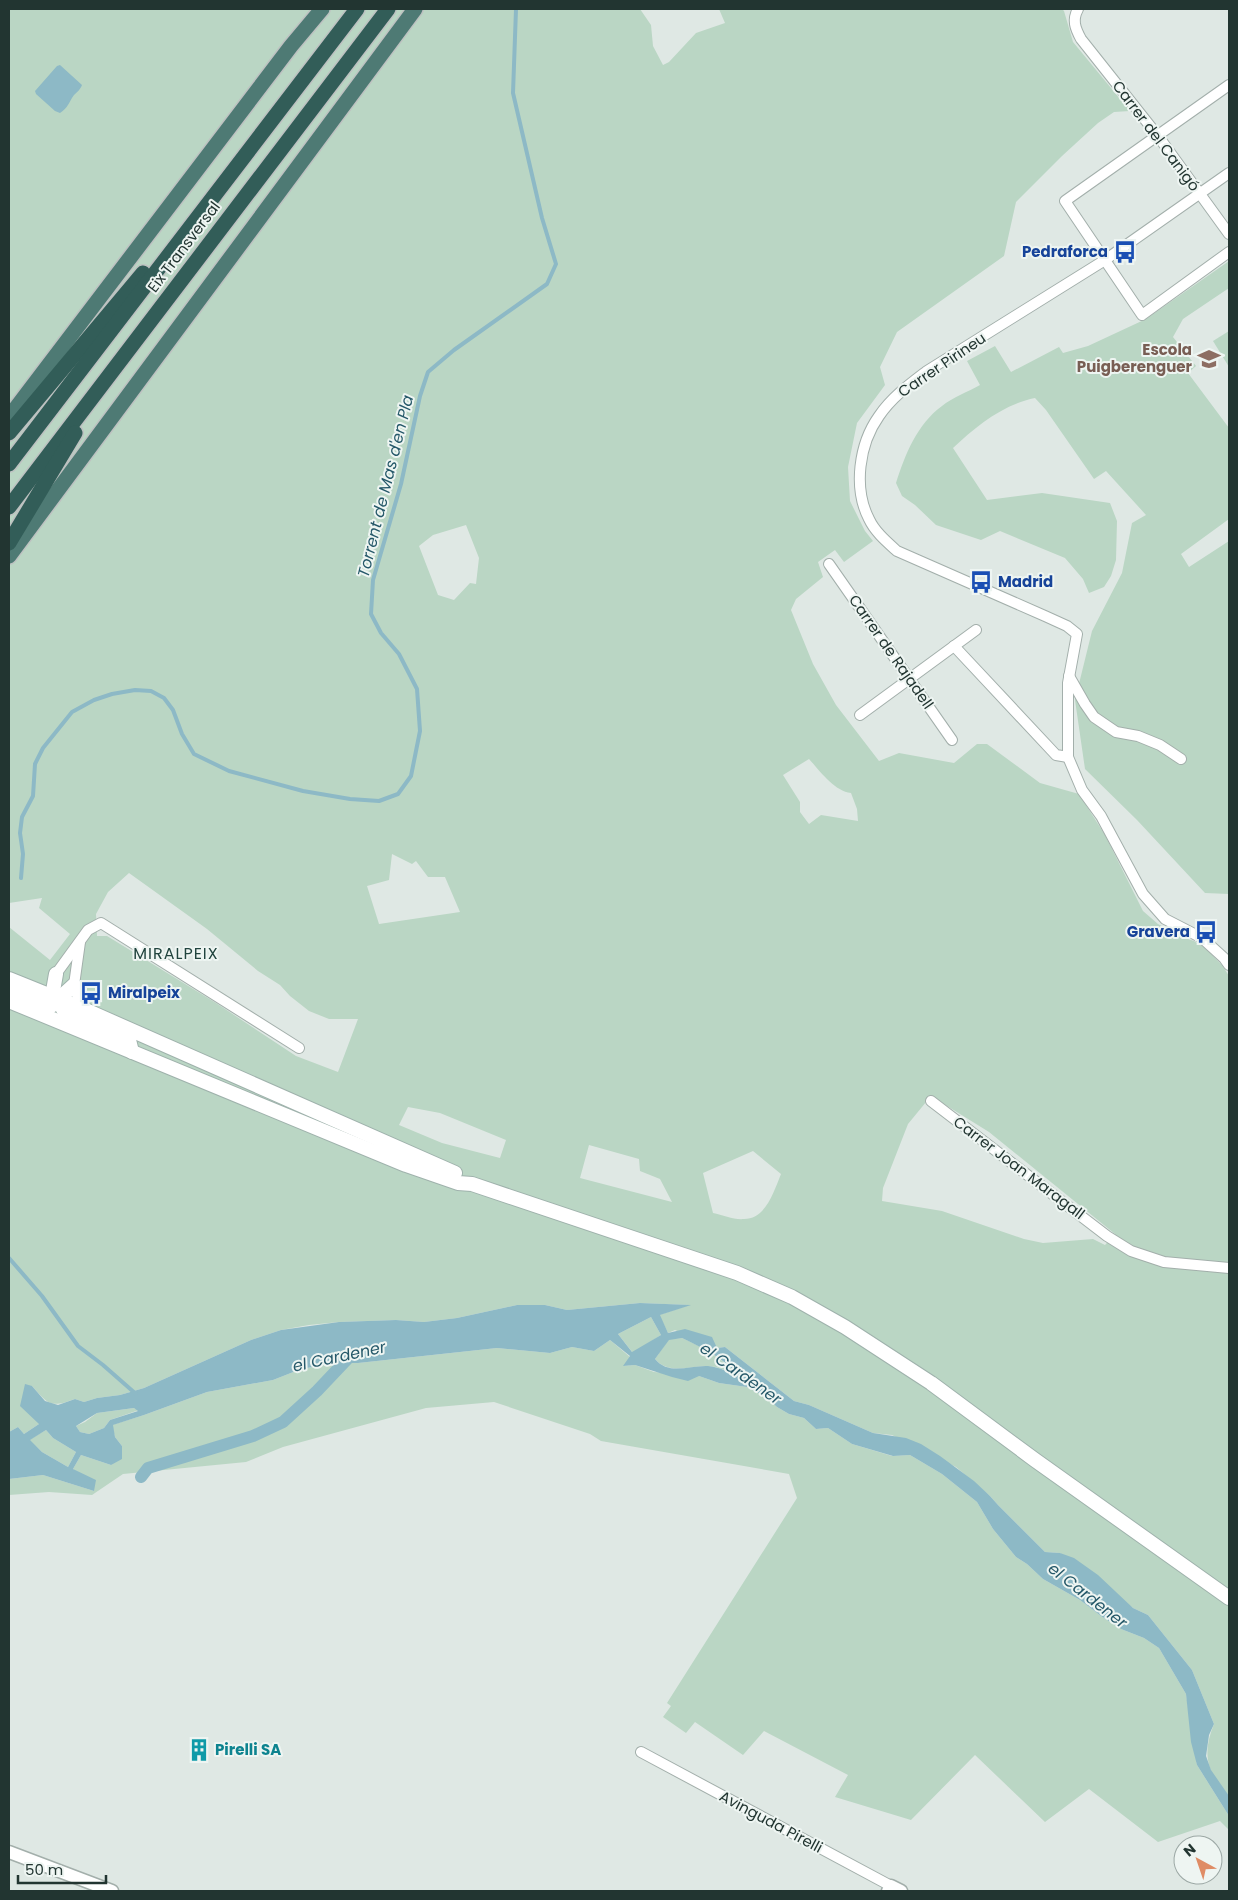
<svg xmlns="http://www.w3.org/2000/svg" width="1238" height="1900" font-family="Poppins,sans-serif">
	<style>
		.green { fill: #bad6c4; fill-rule: evenodd }
		.water { fill: #8db9c6; fill-rule: evenodd }
		.lines { fill: none; stroke-linecap: round; stroke-linejoin: round }
		.stream { stroke: #8db9c6; stroke-width: 4 }
		.canal { stroke: #8db9c6; stroke-width: 12 }
		.minor-casing { stroke: #a3afab; stroke-width: 12 }
		.tertiary-casing { stroke: #a3afab; stroke-width: 15 }
		.secondary-casing { stroke: #9fb2ac; stroke-width: 16 }
		.trunk-casing { stroke: #bdc2c1; stroke-width: 18 }
		.motorway-casing { stroke: #bdc2c1; stroke-width: 18 }
		.minor { stroke: #fff; stroke-width: 10 }
		.tertiary { stroke: #fff; stroke-width: 12 }
		.secondary { stroke: #fff; stroke-width: 14 }
		.trunk { stroke: #4e7a74; stroke-width: 15 }
		.motorway { stroke: #325d58; stroke-width: 15 }
		.labels { text-anchor: middle; stroke-width: 4; stroke-linejoin: round; paint-order: stroke }
		.street-label { font-size: 15px; fill: #223531; stroke: #eef5f2 }
		.transit-label { font-size: 15px; font-weight: bold; fill: #164399; stroke: #eef5f2; text-anchor: end }
		.education-label { font-size: 15px; font-weight: bold; fill: #785e54; stroke: #eef5f2; text-anchor: end }
		.culture-label { font-size: 15px; font-weight: bold; fill: #0d838f; stroke: #eef5f2; text-anchor: start }
		.water-label { font-size: 16px; font-style: italic; fill: #255869; stroke: #eef5f2 }
		.neighbourhood-label { font-size: 16px; letter-spacing: 1px; fill: #21443e; stroke: #eef5f2 }
	</style>
	<rect width="100%" height="100%" fill="#dfe8e4"/>
	<!-- green -->
	<g class="green">
		<path d="M9,9H640L651,25L653,46L663,65L669,62L696,33L725,23L719,9H1062L1064,11L1073,42L1130,111L1114,112L1098,123L1062,156L1016,202L1004,256L897,332L880,367L885,385L857,423L848,467L850,501L865,531L873,541L844,562L835,550L818,562L823,577L796,599L791,610L813,664L836,705L879,761L899,753L954,763L977,744H987L1040,783L1079,794L1105,835L1143,911L1158,924L1179,936L1194,941L1205,948L1222,965L1229,976V1796C1206,1773 1202,1753 1214,1724L1192,1670L1148,1615L1133,1608L1060,1553L1045,1552L998,1505L990,1496L956,1467L892,1435L873,1433L809,1405L794,1401L725,1347L717,1348L675,1330L668,1333L659,1315L689,1305L640,1303L567,1310L545,1305H517L457,1318L424,1322L396,1320L339,1322L309,1325L281,1330L251,1340L144,1388L120,1395L97,1398L84,1402L75,1399C50,1408 49,1405 32,1386L39,1424L24,1434L18,1427L9,1432V927L50,960L70,934L39,908L42,898L9,903ZM466,525L479,558L476,584L470,583L454,600L438,595L419,546L433,535ZM809,759C820,771 834,791 851,793L857,809L858,821L821,815L809,824L800,812V802L783,775ZM392,854L412,864L416,861L428,877H445L460,912L379,924L367,886L389,880ZM129,873L207,929L258,971L280,985L290,996L309,1011L329,1019H358L338,1072L296,1056L216,1003L125,947L107,936H97L96,914L108,892ZM931,1096L989,1132L1115,1234L1105,1245L1093,1239L1043,1243L1024,1239L942,1211L882,1201L883,1188L908,1124ZM408,1107L440,1113L506,1140L500,1158L442,1143L399,1125ZM589,1145L639,1159L640,1171L660,1179L672,1202L580,1178ZM753,1151L781,1174C774,1191 766,1219 744,1219C734,1220 723,1215 713,1213L703,1173Z"/>
		<path d="M1229,261V288L1183,319L1173,337L1196,366L1188,373L1229,428V519L1181,554L1189,567L1229,541V894L1205,893L1137,820L1085,769L1075,700L1092,631L1122,573L1132,523L1146,515L1106,471L1094,479L1046,410L1035,398C1004,404 976,426 953,448L987,500L1042,493L1110,503L1117,521L1116,560L1111,576L1104,587L1089,593L1083,579L1065,558L1000,531L981,540L936,525L915,505L902,496L896,483C905,455 917,424 942,406C953,397 968,392 980,385L967,361L995,346L1011,372L1059,347L1063,353L1088,346L1146,319Z"/>
		<path d="M1229,331V367L1213,341Z"/>
		<path d="M651,1317L661,1335L633,1353L618,1334Z"/>
		<path d="M682,1338C704,1348 724,1359 740,1377C730,1372 718,1366 707,1366C688,1366 669,1375 655,1359L669,1339Z"/>
		<path d="M610,1340L630,1357L624,1366L635,1365L654,1372L699,1376L719,1383L747,1387L766,1397L777,1407L789,1414L804,1418L816,1429L828,1428L852,1444L892,1456L910,1455L942,1474L977,1502L993,1529L1016,1557L1027,1564L1043,1579L1080,1600L1101,1616L1121,1629L1144,1638L1159,1648L1186,1694L1197,1765L1229,1816V1830L1220,1821L1158,1842L1089,1789L1045,1822L975,1755L911,1820L835,1797L848,1775L764,1731L743,1755L695,1722L686,1733L663,1717L671,1706L667,1703L797,1498L789,1474L601,1441L590,1434L494,1402L426,1408L283,1447L246,1462L123,1474L92,1495L49,1492L9,1495V1479L43,1475L94,1491L73,1469L81,1455L111,1465L122,1446L115,1437L112,1425L144,1415L207,1392L273,1380L301,1369L335,1363H358L497,1348L550,1353L572,1347L594,1351Z"/>
		<path d="M134,1408L139,1410L110,1420L104,1428L89,1434L80,1432L76,1426L85,1422L97,1413Z"/>
		<path d="M46,1430L53,1438L76,1452L68,1467L42,1452L29,1440Z"/>
	</g>
	<!-- water -->
	<g class="water">
		<path d="M60,65L82,85C80,90 78,91 74,95C69,102 68,108 60,113L55,111L36,94L35,91L57,66Z"/>
		<path d="M640,1303L691,1305L660,1315L668,1333L685,1329L712,1337L717,1348L725,1347L794,1401L809,1405L873,1433L906,1438L921,1444L940,1456L974,1481L990,1496L998,1505L1045,1552L1060,1553L1074,1558L1098,1575L1133,1608L1148,1615L1192,1670L1214,1724L1209,1735L1206,1756L1211,1770L1229,1796V1816L1197,1765L1191,1742L1186,1694L1159,1648L1144,1638L1121,1629L1101,1616L1080,1600L1043,1579L1027,1564L1016,1557L993,1529L977,1502L942,1474L910,1455L893,1456L852,1444L828,1428L816,1429L804,1418L789,1414L777,1407L766,1397L747,1387L719,1383L699,1376L688,1381L672,1377L635,1365L623,1366L630,1356L610,1340L594,1351L572,1347L550,1353L497,1348L358,1363H335L301,1369L273,1380L207,1392L144,1415L113,1425L115,1437L122,1446V1459L111,1465L81,1455L73,1469L96,1480L94,1491L43,1475L9,1479V1432L18,1427L24,1434L39,1424L20,1406L25,1384L32,1386L45,1401L58,1405L75,1399L84,1402L97,1398L120,1395L144,1388L251,1340L281,1330L339,1322L396,1320L424,1322L457,1318L517,1305H545L567,1310ZM651,1317L661,1335L632,1352L618,1334ZM682,1338C703,1348 724,1358 739,1376C729,1372 719,1367 708,1366C690,1365 669,1376 655,1359L669,1340ZM134,1408L138,1411L110,1420L104,1428L89,1434L80,1432L76,1426L97,1413ZM46,1430L53,1438L76,1452L68,1467L42,1452L30,1440Z"/>
	</g>
	<g class="lines">
		<!-- stream -->
		<g class="stream">
			<path d="M21,878L23,854L20,833L22,817L33,796L35,764L43,748L72,712L94,700L112,694L135,690L151,691L164,698L173,710L182,734L194,754L229,771L303,791L350,799L379,801L398,794L411,776L420,731L417,689L399,654L381,633L371,614L373,580L401,484L420,396L428,372L454,350L547,284L556,264L542,218L513,93L516,9"/>
			<path d="M9,1258L42,1296L78,1346L103,1365L136,1394"/>
		</g>
		<!-- canal -->
		<path class="canal" d="M141,1477L148,1468L253,1436L283,1422L317,1391L353,1353"/>
		<defs>
			<g id="minor">
				<path d="M1078,9C1072,20 1075,28 1081,39L1158,136L1229,234"/>
				<path d="M1229,85L1065,201L1142,315L1229,252"/>
				<path d="M1229,173L1105,260L927,371C910,384 892,397 879,416C859,444 853,488 869,519C875,532 887,542 897,551L1045,616L1067,626L1077,634L1068,683V757L1082,790L1101,816L1143,894L1165,919L1202,938L1224,958L1229,965"/>
				<path d="M829,564L952,740"/>
				<path d="M954,646L1056,755L1068,757"/>
				<path d="M1069,676L1085,704L1094,717L1116,732L1138,736L1160,745L1181,759"/>
				<path d="M860,715L976,630"/>
				<path d="M80,942L74,985L81,1008"/>
				<path d="M56,974L88,930L101,923L299,1048"/>
				<path d="M931,1101L1107,1236L1131,1251L1164,1262L1229,1268"/>
				<path d="M641,1752L891,1886"/>
			</g>
			<g id="tertiary">
				<path d="M9,1852L112,1891"/>
				<path d="M888,1891L891,1886L901,1891"/>
			</g>
			<g id="secondary">
				<path d="M56,974L53,991L65,1013L129,1040L132,1052"/>
				<path d="M9,979L81,1008L455,1173"/>
				<path d="M9,990L44,1005L51,1006L74,985"/>
				<path d="M9,1001L406,1165L458,1183L472,1184L737,1273L792,1297L845,1327L931,1383L1035,1460L1229,1598"/>
			</g>
			<g id="trunk">
				<path d="M9,417L291,46L322,9"/>
				<path d="M9,556L415,9"/>
			</g>
			<g id="motorway">
				<path d="M9,433L143,273"/>
				<path d="M9,464L357,9"/>
				<path d="M9,507L388,9"/>
				<path d="M9,543L75,433"/>
			</g>
		</defs>
		<!-- minor casing -->
		<use href="#minor" class="minor-casing"/>
		<!-- tertiary casing -->
		<use href="#tertiary" class="tertiary-casing"/>
		<!-- secondary casing -->
		<use href="#secondary" class="secondary-casing"/>
		<!-- trunk casing -->
		<use href="#trunk" class="trunk-casing"/>
		<!-- motorway casing -->
		<use href="#motorway" class="motorway-casing"/>
		<!-- minor -->
		<use href="#minor" class="minor"/>
		<!-- tertiary -->
		<use href="#tertiary" class="tertiary"/>
		<!-- secondary -->
		<use href="#secondary" class="secondary"/>
		<!-- trunk -->
		<use href="#trunk" class="trunk"/>
		<!-- motorway -->
		<use href="#motorway" class="motorway"/>
	</g>
	<!-- icons -->
	<defs>
		<symbol id="bus-bare" viewBox="-9 -9 18 18"><path d="M-5-6H5V4H4V6H2V4H-2V6H-4V4H-5ZM-3.5-4V0h7V-4ZM-3.5 1.2v1.5H-2V1.2ZM2 1.2v1.5H3.5V1.2Z" fill="#1a4fb4" stroke="#eef5f2" stroke-width="2.5" paint-order="stroke"/></symbol>
		<symbol id="school-bare" viewBox="-9 -9 18 18"><path d="M0-5L7-2L0 1L-7-2ZM-4 1L0 2.5L4 1V4Q0 6-4 4Z" fill="#8d6e63" stroke="#eef5f2" stroke-width="2.5" paint-order="stroke"/></symbol>
		<symbol id="building-bare" viewBox="-9 -9 18 18"><path d="M-4-6H4V6H1V3H-1V6H-4ZM-2.5-4.3h1.7v1.8h-1.7ZM.8-4.3h1.7v1.8H.8ZM-2.5-1h1.7V.8h-1.7ZM.8-1h1.7V.8H.8Z" fill="#0f9aa8" stroke="#eef5f2" stroke-width="2.5" paint-order="stroke"/></symbol>
	</defs>
	<g fill-rule="evenodd">
		<use href="#bus-bare" x="1109" y="236" width="32" height="32"/>
		<use href="#school-bare" x="1193" y="343" width="32" height="32"/>
		<use href="#bus-bare" x="965" y="566" width="32" height="32"/>
		<use href="#bus-bare" x="1190" y="916" width="32" height="32"/>
		<use href="#bus-bare" x="75" y="977" width="32" height="32"/>
		<use href="#building-bare" x="183" y="1734" width="32" height="32"/>
	</g>
	<g class="labels">
		<!-- street labels -->
		<g class="street-label">
			<text transform="translate(1156 136) rotate(53)" y="5">Carrer del Canigó</text>
			<text transform="translate(184 247) rotate(-53)" y="5">Eix Transversal</text>
			<text transform="translate(942 365) rotate(-34)" y="5">Carrer Pirineu</text>
			<text transform="translate(891 652) rotate(55)" y="5">Carrer de Rajadell</text>
			<text transform="translate(1019 1168) rotate(37)" y="5">Carrer Joan Maragall</text>
			<text transform="translate(771 1822) rotate(28)" y="5">Avinguda Pirelli</text>
		</g>
		<!-- transit labels -->
		<g class="transit-label">
			<text x="1108" y="257">Pedraforca</text>
			<text x="998" y="587" text-anchor="start">Madrid</text>
			<text x="1190" y="937">Gravera</text>
			<text x="108" y="998" text-anchor="start">Miralpeix</text>
		</g>
		<!-- education labels -->
		<g class="education-label">
			<text x="1192" y="355">Escola<tspan x="1192" dy="17">Puigberenguer</tspan></text>
		</g>
		<!-- culture labels -->
		<g class="culture-label">
			<text x="215" y="1755">Pirelli SA</text>
		</g>
		<!-- water labels -->
		<g class="water-label">
			<text transform="translate(385 486) rotate(-76)" y="6">Torrent de Mas d'en Pla</text>
			<text transform="translate(339 1356) rotate(-12)" y="6">el Cardener</text>
			<text transform="translate(741 1373) rotate(35)" y="6">el Cardener</text>
			<text transform="translate(1088 1595) rotate(38)" y="6">el Cardener</text>
		</g>
		<!-- neighbourhood labels -->
		<g class="neighbourhood-label">
			<text x="176" y="959">MIRALPEIX</text>
		</g>
	</g>
	<!-- border -->
	<rect width="1238" height="1900" fill="none" stroke="#223531" stroke-width="20"/>
	<!-- north arrow -->
	<g transform="translate(1198 1860) rotate(320)"><circle r="24" fill="#eef5f2" stroke="#9ca8a5"/>
	<path d="M0-4L9 19L0 12L-9 19Z" fill="#df8c65"/>
	<text y="-8" font-size="14" font-weight="bold" text-anchor="middle" fill="#223531">N</text>
	</g>
	<!-- scale -->
	<path d="M18 1875v8h88v-8" fill="none" stroke="#223531" stroke-width="2.5"/>
	<text x="25" y="1875" font-size="15" fill="#223531" stroke="#eef5f2" stroke-width="4" paint-order="stroke">50 m</text>
</svg>
